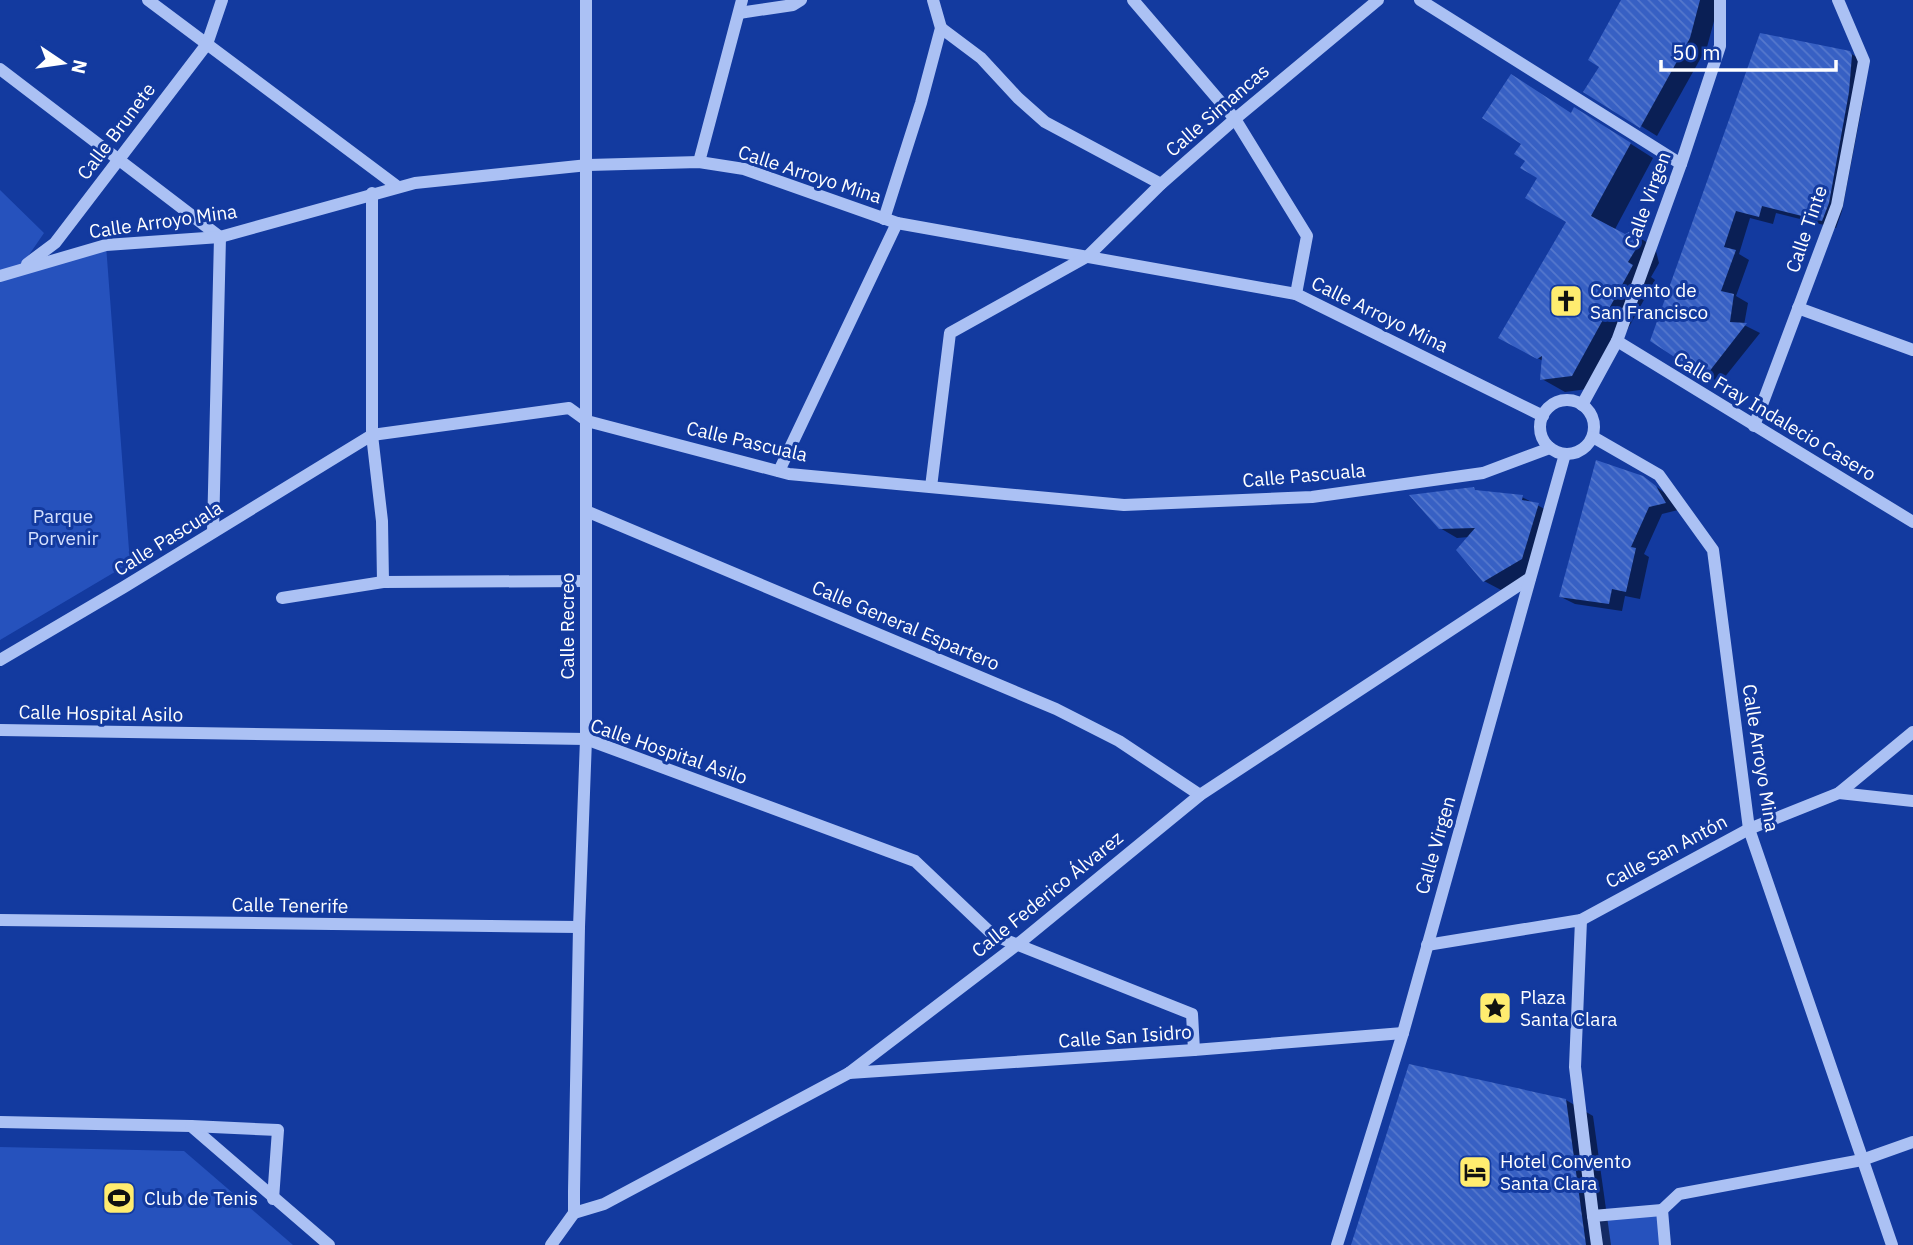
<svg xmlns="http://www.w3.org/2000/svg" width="1913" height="1245" font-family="'IBM Plex Sans',sans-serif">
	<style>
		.green { fill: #2652bd }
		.shadow { fill: #0007 }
		.building { fill: url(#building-back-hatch) }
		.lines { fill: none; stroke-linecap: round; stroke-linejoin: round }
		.minor { stroke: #abc1f4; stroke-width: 12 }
		.labels { text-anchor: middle; stroke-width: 6; stroke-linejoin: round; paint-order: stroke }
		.street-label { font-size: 19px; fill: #fff; stroke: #133a9f }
		.poi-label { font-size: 19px; fill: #fff; stroke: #133a9f; text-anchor: start }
		.park-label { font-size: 19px; fill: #d4e0fe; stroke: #133a9f }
	</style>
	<defs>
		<pattern id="building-back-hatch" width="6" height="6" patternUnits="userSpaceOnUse" patternTransform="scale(1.75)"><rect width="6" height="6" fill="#3760c4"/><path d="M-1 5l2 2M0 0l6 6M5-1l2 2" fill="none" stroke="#5578cd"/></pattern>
	</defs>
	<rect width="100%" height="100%" fill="#133a9f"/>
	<!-- green -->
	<g class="green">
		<path d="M0,190L44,233L20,268L106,245L130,563L0,640Z"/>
		<path d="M0,1147L184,1151L293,1245H0Z"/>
		<path d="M1662,1210L1665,1245H1597L1593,1216Z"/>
	</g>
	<!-- shadow -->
	<g class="shadow">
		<path d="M1623,0H1716L1717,10L1707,47L1657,136L1641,126L1601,67Z"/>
		<path d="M1761,35L1850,53L1865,62L1863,101L1842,211L1836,228L1776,213L1773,224L1750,218L1739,254L1749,260L1736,296L1748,303L1744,325L1760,333L1720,383L1652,340Z"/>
		<path d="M1572,114L1598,123L1653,158L1614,231L1625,236L1631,233L1655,247L1659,263L1651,277L1655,280L1595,388L1565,392L1542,379L1543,361L1501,337L1568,221Z"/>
		<path d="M1650,482L1669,496L1678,510L1662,514L1644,554L1649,557L1640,599L1625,596L1622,611L1575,604L1561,597Z"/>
		<path d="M1473,489L1479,492L1522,497L1554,514L1538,568L1501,590L1484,581L1469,537L1457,538L1440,528Z"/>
		<path d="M1566,1100L1593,1116L1611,1245H1353Z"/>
	</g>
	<!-- building -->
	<g class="building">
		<path d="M1621,0H1700L1690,38L1640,128L1583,92L1599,67L1588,60Z"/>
		<path d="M1760,33L1850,51L1852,55L1849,92L1829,203L1822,221L1762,206L1759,217L1736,211L1724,247L1736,250L1721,291L1734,294L1730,322L1747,323L1705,377L1650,341Z"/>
		<path d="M1511,74L1571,113L1574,107L1631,143L1591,216L1625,234L1631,231L1636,249L1628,262L1633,265L1572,376L1540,380L1542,356L1537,359L1498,338L1566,222L1525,198L1537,178L1520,168L1525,161L1514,154L1521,144L1482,118Z"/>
		<path d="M1596,460L1643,476L1656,486L1666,503L1649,507L1631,547L1636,548L1626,592L1612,589L1609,604L1559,597Z"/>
		<path d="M1474,487L1475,490L1523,495L1522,500L1539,503L1522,559L1483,582L1456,550L1475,528L1439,529L1409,495Z"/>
		<path d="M1409,1064L1566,1099L1586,1245H1351Z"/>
	</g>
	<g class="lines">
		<!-- minor -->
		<g class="minor">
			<path d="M148,0L398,187"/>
			<path d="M1133,0L1235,119L1307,236L1296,294"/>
			<path d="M1420,0L1681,164"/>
			<path d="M739,13L793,5L801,0"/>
			<path d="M941,28L981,58L1018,98L1045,122L1161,184"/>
			<path d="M0,69L220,237L213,532"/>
			<path d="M699,162L742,0"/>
			<path d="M372,193V435L382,521L383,582L586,581"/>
			<path d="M884,219L921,103L941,28L933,0"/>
			<path d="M27,264L55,243L207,44L222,0"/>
			<path d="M0,276L106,245L220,237L415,183L588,165L699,162L744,169L897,223L1296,294L1543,416"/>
			<path d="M1798,308L1913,350"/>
			<path d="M1617,341L1913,522"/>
			<circle cx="1567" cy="427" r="27"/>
			<path d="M1582,405L1617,341L1681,164L1720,46V0"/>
			<path d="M1754,426L1837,205L1864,61L1838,0"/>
			<path d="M1593,437L1659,475L1713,550L1749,829L1892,1245"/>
			<path d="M779,471L897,223"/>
			<path d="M931,487L950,333L1088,256L1161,184L1235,119L1378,0"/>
			<path d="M586,511L1056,709L1119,741L1200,795"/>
			<path d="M282,598L383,582"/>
			<path d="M0,660L124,587L372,435L569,408L587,421L789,474L1124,505L1312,497L1483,473L1550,448"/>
			<path d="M0,730L586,739L915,861L993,935L1192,1014L1194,1050"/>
			<path d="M1839,793L1913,801"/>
			<path d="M0,920L579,927"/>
			<path d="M1581,920L1749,829L1839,793L1913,732"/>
			<path d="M1427,945L1581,920L1575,1067L1593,1216"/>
			<path d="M849,1073L1194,1050L1403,1033"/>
			<path d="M0,1122L191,1126L329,1245"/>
			<path d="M191,1126L278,1130L273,1199"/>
			<path d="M1662,1210L1679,1194L1862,1160L1913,1142"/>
			<path d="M1662,1210L1665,1245"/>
			<path d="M574,1213L604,1204L849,1073L1018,944L1200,795L1530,578"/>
			<path d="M551,1245L574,1213V1191L579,927L586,739V0"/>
			<path d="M1337,1245L1403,1033L1565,454"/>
			<path d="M1597,1245L1593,1216L1662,1210"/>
		</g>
	</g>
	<!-- icons -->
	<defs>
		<symbol id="church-square" viewBox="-11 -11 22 22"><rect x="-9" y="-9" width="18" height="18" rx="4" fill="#ffec6f" stroke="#133a9f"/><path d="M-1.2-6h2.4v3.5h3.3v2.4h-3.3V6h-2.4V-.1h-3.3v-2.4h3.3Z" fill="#111"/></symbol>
		<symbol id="sight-square" viewBox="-11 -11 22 22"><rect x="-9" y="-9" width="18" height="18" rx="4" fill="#ffec6f" stroke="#133a9f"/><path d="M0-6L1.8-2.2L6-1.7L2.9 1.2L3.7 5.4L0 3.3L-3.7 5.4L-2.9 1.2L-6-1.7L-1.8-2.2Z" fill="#111"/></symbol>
		<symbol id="hotel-square" viewBox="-11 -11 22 22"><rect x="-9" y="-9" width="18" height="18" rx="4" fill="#ffec6f" stroke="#133a9f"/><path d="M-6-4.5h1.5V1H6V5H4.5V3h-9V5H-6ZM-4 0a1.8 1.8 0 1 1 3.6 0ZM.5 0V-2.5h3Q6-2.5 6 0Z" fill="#111"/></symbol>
		<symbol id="stadium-square" viewBox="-11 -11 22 22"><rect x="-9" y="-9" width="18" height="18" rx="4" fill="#ffec6f" stroke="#133a9f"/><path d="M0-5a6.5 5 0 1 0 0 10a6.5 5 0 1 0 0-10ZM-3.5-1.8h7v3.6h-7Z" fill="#111"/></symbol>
	</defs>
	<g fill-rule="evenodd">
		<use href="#church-square" x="1547" y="282" width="38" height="38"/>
		<use href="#sight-square" x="1476" y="989" width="38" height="38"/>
		<use href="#hotel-square" x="1456" y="1153" width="38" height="38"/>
		<use href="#stadium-square" x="100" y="1179" width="38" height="38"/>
	</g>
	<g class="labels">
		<!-- street labels -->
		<g class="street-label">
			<text transform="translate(1217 110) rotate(-41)" y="7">Calle Simancas</text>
			<text transform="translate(116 131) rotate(-53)" y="7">Calle Brunete</text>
			<text transform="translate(810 174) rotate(18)" y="7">Calle Arroyo Mina</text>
			<text transform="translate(1647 200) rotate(-70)" y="7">Calle Virgen</text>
			<text transform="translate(163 221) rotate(-8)" y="7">Calle Arroyo Mina</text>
			<text transform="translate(1806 229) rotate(-71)" y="7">Calle Tinte</text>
			<text transform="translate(1380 314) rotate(26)" y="7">Calle Arroyo Mina</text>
			<text transform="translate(1775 416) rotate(31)" y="7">Calle Fray Indalecio Casero</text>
			<text transform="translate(747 441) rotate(13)" y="7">Calle Pascuala</text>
			<text transform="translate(1304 475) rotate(-5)" y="7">Calle Pascuala</text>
			<text transform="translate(168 538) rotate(-32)" y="7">Calle Pascuala</text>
			<text transform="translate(906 625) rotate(23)" y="7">Calle General Espartero</text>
			<text transform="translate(567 626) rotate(-90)" y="7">Calle Recreo</text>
			<text transform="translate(101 713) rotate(1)" y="7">Calle Hospital Asilo</text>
			<text transform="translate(669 751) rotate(19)" y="7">Calle Hospital Asilo</text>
			<text transform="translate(1761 758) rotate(81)" y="7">Calle Arroyo Mina</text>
			<text transform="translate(1435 845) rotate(-74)" y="7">Calle Virgen</text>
			<text transform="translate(1666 851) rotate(-28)" y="7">Calle San Antón</text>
			<text transform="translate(1047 894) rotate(-39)" y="7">Calle Federico Álvarez</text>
			<text transform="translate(290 905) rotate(1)" y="7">Calle Tenerife</text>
			<text transform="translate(1125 1036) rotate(-4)" y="7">Calle San Isidro</text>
		</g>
		<!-- poi labels -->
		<g class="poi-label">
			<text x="1590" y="297">Convento de<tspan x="1590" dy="22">San Francisco</tspan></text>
			<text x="1520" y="1004">Plaza<tspan x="1520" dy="22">Santa Clara</tspan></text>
			<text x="1500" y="1168">Hotel Convento<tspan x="1500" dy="22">Santa Clara</tspan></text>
			<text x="144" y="1205">Club de Tenis</text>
		</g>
		<!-- park labels -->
		<g class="park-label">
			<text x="63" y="523">Parque<tspan x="63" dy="22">Porvenir</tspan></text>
		</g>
	</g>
	<!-- north arrow -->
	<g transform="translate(63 63) rotate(103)" stroke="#133a9f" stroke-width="5" paint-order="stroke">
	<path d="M0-5L12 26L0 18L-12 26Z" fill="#ffffff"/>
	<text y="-10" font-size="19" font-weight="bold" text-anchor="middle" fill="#ffffff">N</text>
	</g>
	<!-- scale -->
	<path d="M1661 60v10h175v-10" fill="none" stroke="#ffffff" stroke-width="3.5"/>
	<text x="1672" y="60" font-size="21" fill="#ffffff" stroke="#133a9f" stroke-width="5" paint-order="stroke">50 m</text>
</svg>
